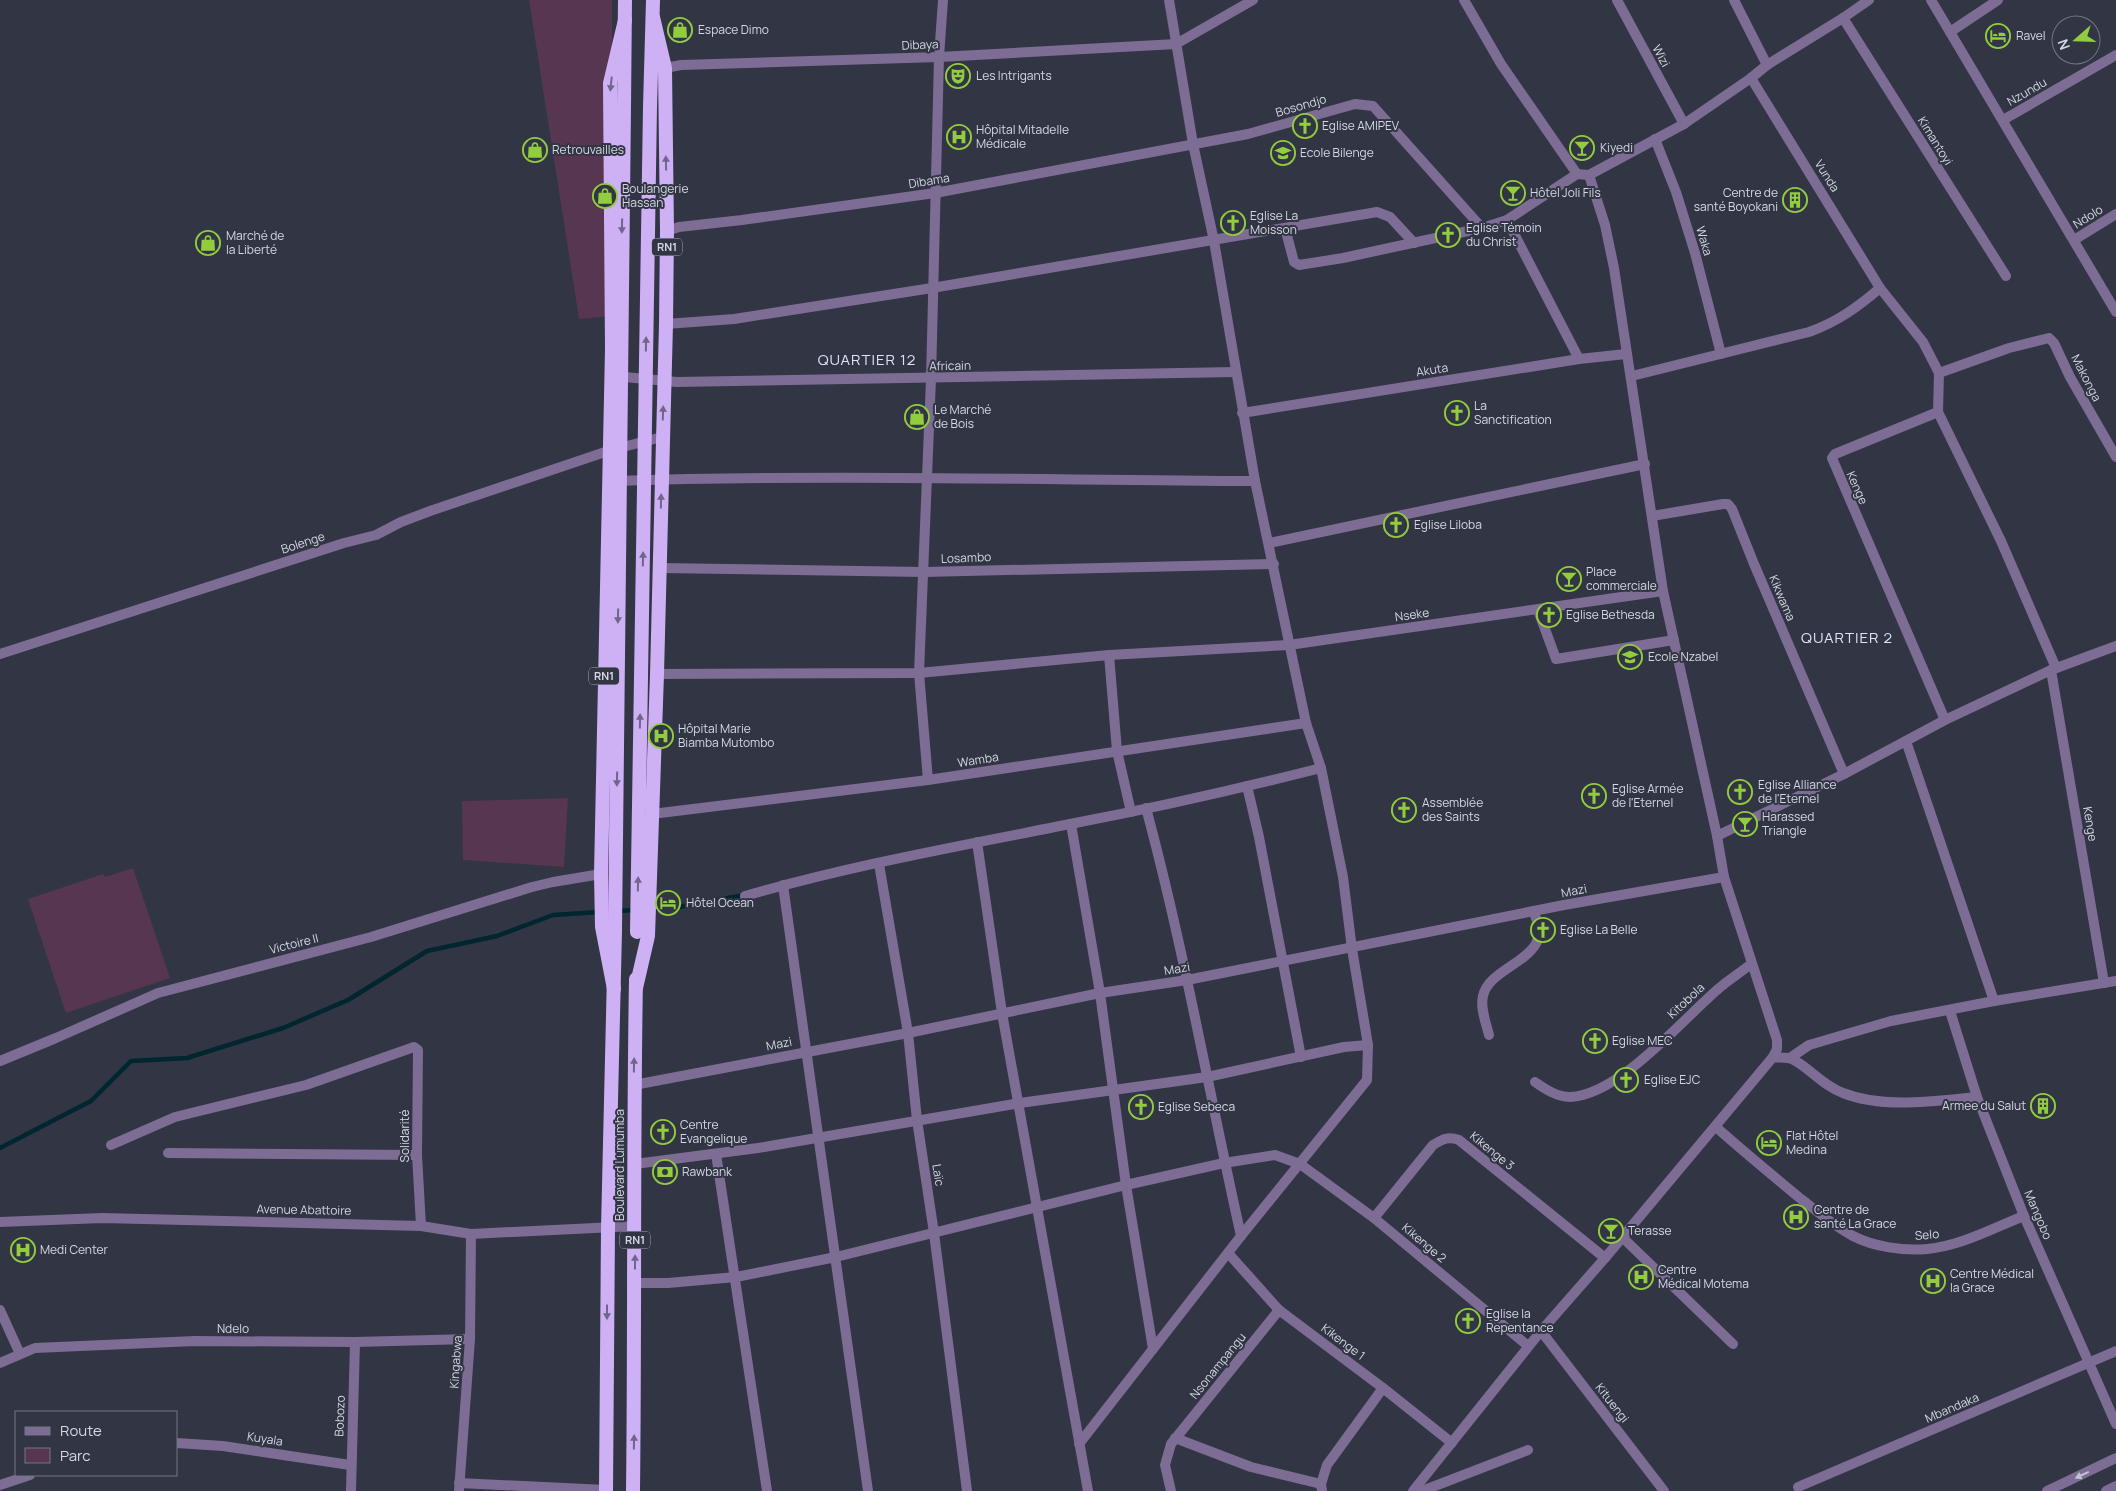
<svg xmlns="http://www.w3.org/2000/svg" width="2116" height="1491" font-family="Manrope,sans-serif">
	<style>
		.green { fill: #563651 }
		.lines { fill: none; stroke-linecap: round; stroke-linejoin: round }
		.stream { stroke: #00262f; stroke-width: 4.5 }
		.minor { stroke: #7d6c93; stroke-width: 10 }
		.tertiary { stroke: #7d6c93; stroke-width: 10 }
		.trunk { stroke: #ceb0f5; stroke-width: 14 }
		.trunk-bridge { stroke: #ceb0f5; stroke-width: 14 }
		.oneway { fill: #70668b }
		.oneway2 { fill: #c3c2d2 }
		.labels { text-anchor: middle; stroke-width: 4; stroke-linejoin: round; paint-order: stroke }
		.shield { fill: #313544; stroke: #a4a7b3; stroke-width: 1 }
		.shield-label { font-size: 11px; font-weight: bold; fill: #d5d8e2 }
		.poi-label { font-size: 12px; fill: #d5d8e2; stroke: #313544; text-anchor: start }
		.street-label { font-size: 12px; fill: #d5d8e2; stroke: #313544 }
		.quarter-label { font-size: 15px; letter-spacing: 1px; fill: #dee3f7; stroke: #313544 }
	</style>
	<rect width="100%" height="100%" fill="#313544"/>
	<!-- green -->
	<g class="green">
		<path d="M529,0H612L613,316L579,319Z"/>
		<path d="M568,798L564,867L463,860L462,801Z"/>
		<path d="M133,868L170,978L66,1013L28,899L103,874L105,877Z"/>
	</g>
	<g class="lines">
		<!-- stream -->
		<g class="stream">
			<path d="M652,909L679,907L739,896"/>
			<path d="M617,911L636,910"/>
			<path d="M0,1148L91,1101L131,1061L187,1058L283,1028L348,1000L427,951L497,936L553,915L599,912"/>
		</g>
		<!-- minor -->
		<g class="minor">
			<path d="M1464,0L1501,64L1577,174"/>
			<path d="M1617,0L1684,124"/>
			<path d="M1734,0L1767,65"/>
			<path d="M1931,0L2116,312"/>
			<path d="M1843,18L2006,276"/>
			<path d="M1950,32L1998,0"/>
			<path d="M665,68L681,65L939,57L1176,44L1253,0"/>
			<path d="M1751,78L1880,288L1923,342L1939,373"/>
			<path d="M2003,120L2116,55"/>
			<path d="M1655,139L1676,192L1695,253L1721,354"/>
			<path d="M1507,220L1579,359"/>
			<path d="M1285,228L1294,262L1299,265L1343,258L1482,228L1507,220L1577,174L1589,175L1684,124L1751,78L1767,65L1843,18L1869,0"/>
			<path d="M667,231L679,227L742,220L935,193L1248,134L1355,104L1373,106L1482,228"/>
			<path d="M2074,240L2116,214"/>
			<path d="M666,324L734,319L932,288L1377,212L1390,217L1414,243"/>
			<path d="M614,376L677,382L1235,372"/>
			<path d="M1632,376L1809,332C1837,322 1858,307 1880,288"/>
			<path d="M1938,412L2001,541L2056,668"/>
			<path d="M1242,413L1579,359L1626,354"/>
			<path d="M614,481C827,474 1041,480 1255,481"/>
			<path d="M1652,516L1723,504H1728L1732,509L1754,564L1844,774"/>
			<path d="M1269,543L1645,464"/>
			<path d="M659,568L924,572L1274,564"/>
			<path d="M1538,610L1556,659L1674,640"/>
			<path d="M0,654L344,543L376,535L401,522L430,511L611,450L662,437"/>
			<path d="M1109,655L1117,751L1131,812"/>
			<path d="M2051,670L2104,983"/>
			<path d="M657,674L919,673L1109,655L1289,645L1663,591"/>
			<path d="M1945,720L1832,458L1835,454L1938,412L1939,373L2009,348L2049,338L2054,343L2070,377L2116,457"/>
			<path d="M1906,741L1994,1001"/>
			<path d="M928,780L919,673L931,379L939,57L943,0"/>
			<path d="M1247,786L1259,837L1301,1057"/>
			<path d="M1146,808C1184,949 1209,1093 1241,1236"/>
			<path d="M652,814L928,780L1306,723"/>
			<path d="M1071,824L1100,993L1126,1185L1153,1349"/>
			<path d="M1717,836L1844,774L1945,720L2051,670L2116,646"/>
			<path d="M977,842L1002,1013L1088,1491"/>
			<path d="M879,864L908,1033L917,1120L934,1233L967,1491"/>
			<path d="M783,885L868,1491"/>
			<path d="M745,896C852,865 961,846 1070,824C1154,808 1238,789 1321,768"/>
			<path d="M1950,1011L1977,1097L2024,1216L2116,1424"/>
			<path d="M1489,1035C1486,1023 1480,1008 1483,996C1490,963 1560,959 1533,912"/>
			<path d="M1773,1057C1778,1058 1787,1057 1792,1059C1810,1068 1823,1086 1843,1093C1883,1109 1935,1101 1977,1097"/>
			<path d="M1790,1058L1809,1045L1891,1021L1994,1001L2116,981"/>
			<path d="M0,1061L56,1038L158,993L371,937L532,887L553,882L601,874"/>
			<path d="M1535,1082C1545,1089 1557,1097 1570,1097C1619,1095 1681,1021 1717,990C1728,980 1740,973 1751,964"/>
			<path d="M634,1085L908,1033L1100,993L1187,980L1564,905L1724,877"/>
			<path d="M1716,1127C1744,1152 1772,1175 1801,1199C1818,1212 1834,1226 1853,1236C1874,1247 1904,1251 1927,1249C1961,1246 1993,1228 2024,1216"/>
			<path d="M111,1145L175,1117L306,1085L414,1047L418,1050L417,1155L421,1226"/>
			<path d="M168,1153L417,1155"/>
			<path d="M716,1154L767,1491"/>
			<path d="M635,1164L758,1148L1020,1103L1207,1077L1344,1047L1368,1045"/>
			<path d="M1374,1218L1433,1145C1443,1139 1448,1136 1459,1140L1605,1258"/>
			<path d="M0,1222L102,1218L421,1226L471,1234L635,1226"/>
			<path d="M1622,1237L1733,1344"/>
			<path d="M1228,1253L1279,1310L1383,1388L1452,1443"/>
			<path d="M635,1283H668L736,1277L836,1257L1126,1185L1224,1163L1275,1155L1300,1164L1374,1218L1528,1346"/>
			<path d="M0,1310L20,1354"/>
			<path d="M1541,1331L1664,1491"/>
			<path d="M0,1363L35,1348L195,1341L355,1342L470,1339"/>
			<path d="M1175,1438L1251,1467L1321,1484"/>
			<path d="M176,1443L223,1446L350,1465"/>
			<path d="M1079,1444L1241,1236L1367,1080L1368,1045L1352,949L1343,877L1321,768L1306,723L1255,481L1214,241L1193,144L1169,0"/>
			<path d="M459,1483L606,1490"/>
			<path d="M0,1485L30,1475"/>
			<path d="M1798,1487L2116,1351"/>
			<path d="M351,1491L355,1342"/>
			<path d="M459,1491L470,1339L471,1234"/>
			<path d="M1171,1491L1165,1465L1171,1444L1279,1310"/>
			<path d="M1322,1491L1321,1484L1327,1465L1383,1388"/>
			<path d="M1413,1491L1541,1331L1605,1258L1773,1057L1777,1049V1040L1724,877L1717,836L1663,591L1614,268L1605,225L1589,175"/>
			<path d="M1422,1491L1528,1450"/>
		</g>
		<!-- tertiary -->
		<g class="tertiary">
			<path d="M2047,1491L2116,1458"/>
			<path d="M2106,1491L2116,1486"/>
		</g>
		<!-- trunk -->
		<g class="trunk">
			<path d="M624,107L625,0"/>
			<path d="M650,107L653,0"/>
			<path d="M636,988L648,936L657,674L666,324L667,231L665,68L653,17"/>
			<path d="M614,989L602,927L601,874L612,349L610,83L625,20"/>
			<path d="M606,1491L608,1228L615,931"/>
			<path d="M633,1491C635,1320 633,1150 636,979"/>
		</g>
		<!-- trunk-bridge -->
		<g class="trunk-bridge">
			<path d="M615,931L624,107"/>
			<path d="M637,932L650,107"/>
		</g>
	</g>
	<!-- one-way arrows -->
	<defs><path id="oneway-solid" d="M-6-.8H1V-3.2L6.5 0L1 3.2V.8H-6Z" transform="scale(1.25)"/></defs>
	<g class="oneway">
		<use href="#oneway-solid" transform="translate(611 84) rotate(96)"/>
		<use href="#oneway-solid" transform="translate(666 163) rotate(-91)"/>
		<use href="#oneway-solid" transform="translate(622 226) rotate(91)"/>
		<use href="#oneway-solid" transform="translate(646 344) rotate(-89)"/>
		<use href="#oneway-solid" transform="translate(663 413) rotate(-88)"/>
		<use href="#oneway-solid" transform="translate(661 501) rotate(-89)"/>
		<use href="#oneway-solid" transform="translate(643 559) rotate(-89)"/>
		<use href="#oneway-solid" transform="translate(618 616) rotate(91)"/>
		<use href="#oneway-solid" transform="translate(640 721) rotate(-89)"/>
		<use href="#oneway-solid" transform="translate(617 779) rotate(91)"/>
		<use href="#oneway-solid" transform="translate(638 884) rotate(-89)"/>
		<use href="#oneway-solid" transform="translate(634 1065) rotate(-89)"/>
		<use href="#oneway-solid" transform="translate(635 1262) rotate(-90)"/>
		<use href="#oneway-solid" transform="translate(607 1312) rotate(90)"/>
		<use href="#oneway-solid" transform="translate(634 1442) rotate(-89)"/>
	</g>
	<use class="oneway2" href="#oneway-solid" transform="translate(2082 1475) rotate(155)"/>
	<!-- icons -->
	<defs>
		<symbol id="shop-ring" viewBox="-11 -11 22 22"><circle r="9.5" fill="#313544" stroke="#92cd3e" stroke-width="1.5"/><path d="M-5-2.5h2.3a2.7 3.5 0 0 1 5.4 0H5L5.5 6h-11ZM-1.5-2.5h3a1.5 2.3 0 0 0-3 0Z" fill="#92cd3e"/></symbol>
		<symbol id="hotel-ring" viewBox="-11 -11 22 22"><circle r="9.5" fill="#313544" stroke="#92cd3e" stroke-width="1.5"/><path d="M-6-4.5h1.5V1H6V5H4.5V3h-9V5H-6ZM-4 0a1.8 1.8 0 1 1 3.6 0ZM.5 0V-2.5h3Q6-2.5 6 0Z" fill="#92cd3e"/></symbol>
		<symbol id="theatre-ring" viewBox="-11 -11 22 22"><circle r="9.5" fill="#313544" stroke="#92cd3e" stroke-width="1.5"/><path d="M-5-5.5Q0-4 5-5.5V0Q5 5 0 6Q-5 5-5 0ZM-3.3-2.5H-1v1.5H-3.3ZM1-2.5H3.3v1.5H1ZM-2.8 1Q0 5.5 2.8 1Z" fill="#92cd3e"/></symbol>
		<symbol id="church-ring" viewBox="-11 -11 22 22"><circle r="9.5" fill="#313544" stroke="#92cd3e" stroke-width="1.5"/><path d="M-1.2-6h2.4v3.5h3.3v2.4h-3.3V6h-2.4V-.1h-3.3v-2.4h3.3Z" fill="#92cd3e"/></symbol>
		<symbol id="hospital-ring" viewBox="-11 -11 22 22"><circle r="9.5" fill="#313544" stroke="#92cd3e" stroke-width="1.5"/><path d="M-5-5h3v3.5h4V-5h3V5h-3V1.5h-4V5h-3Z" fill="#92cd3e"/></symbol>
		<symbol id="bar-ring" viewBox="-11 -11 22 22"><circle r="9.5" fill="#313544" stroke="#92cd3e" stroke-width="1.5"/><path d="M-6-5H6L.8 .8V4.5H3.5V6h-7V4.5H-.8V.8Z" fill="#92cd3e"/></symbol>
		<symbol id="school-ring" viewBox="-11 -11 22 22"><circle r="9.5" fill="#313544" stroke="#92cd3e" stroke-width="1.5"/><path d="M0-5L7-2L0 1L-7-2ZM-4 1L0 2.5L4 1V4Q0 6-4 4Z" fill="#92cd3e"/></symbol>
		<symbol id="building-ring" viewBox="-11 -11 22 22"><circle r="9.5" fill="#313544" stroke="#92cd3e" stroke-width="1.5"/><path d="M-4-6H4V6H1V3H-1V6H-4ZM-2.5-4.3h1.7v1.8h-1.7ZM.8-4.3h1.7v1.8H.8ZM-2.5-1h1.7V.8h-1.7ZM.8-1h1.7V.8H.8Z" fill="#92cd3e"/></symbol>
		<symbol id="bank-ring" viewBox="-11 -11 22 22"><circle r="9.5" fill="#313544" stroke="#92cd3e" stroke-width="1.5"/><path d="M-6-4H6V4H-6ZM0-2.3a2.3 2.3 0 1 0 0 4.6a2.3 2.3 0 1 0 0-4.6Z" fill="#92cd3e"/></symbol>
	</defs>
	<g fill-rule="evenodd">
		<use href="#shop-ring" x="666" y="16" width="28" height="28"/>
		<use href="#hotel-ring" x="1984" y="22" width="28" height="28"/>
		<use href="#theatre-ring" x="944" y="62" width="28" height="28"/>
		<use href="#church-ring" x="1291" y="112" width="28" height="28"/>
		<use href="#hospital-ring" x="945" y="123" width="28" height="28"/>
		<use href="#bar-ring" x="1568" y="134" width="28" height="28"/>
		<use href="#shop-ring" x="521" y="136" width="28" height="28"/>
		<use href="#school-ring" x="1269" y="139" width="28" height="28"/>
		<use href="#bar-ring" x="1499" y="179" width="28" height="28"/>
		<use href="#shop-ring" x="591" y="182" width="28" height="28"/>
		<use href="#building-ring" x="1781" y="186" width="28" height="28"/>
		<use href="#church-ring" x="1219" y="209" width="28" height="28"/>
		<use href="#church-ring" x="1434" y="221" width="28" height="28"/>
		<use href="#shop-ring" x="194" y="229" width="28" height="28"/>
		<use href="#church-ring" x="1443" y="399" width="28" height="28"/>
		<use href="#shop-ring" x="903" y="403" width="28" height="28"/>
		<use href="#church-ring" x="1382" y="511" width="28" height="28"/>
		<use href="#bar-ring" x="1555" y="565" width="28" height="28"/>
		<use href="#church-ring" x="1535" y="601" width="28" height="28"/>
		<use href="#school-ring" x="1616" y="643" width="28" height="28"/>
		<use href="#hospital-ring" x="647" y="722" width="28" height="28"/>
		<use href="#church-ring" x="1726" y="778" width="28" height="28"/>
		<use href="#church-ring" x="1580" y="782" width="28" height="28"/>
		<use href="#church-ring" x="1390" y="796" width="28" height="28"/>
		<use href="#bar-ring" x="1731" y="810" width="28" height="28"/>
		<use href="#hotel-ring" x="654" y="889" width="28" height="28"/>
		<use href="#church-ring" x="1529" y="916" width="28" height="28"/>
		<use href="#church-ring" x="1581" y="1027" width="28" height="28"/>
		<use href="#church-ring" x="1612" y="1066" width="28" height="28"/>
		<use href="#building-ring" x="2029" y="1092" width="28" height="28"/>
		<use href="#church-ring" x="1127" y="1093" width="28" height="28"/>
		<use href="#church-ring" x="649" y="1118" width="28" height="28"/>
		<use href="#hotel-ring" x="1755" y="1129" width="28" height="28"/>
		<use href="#bank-ring" x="651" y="1158" width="28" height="28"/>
		<use href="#hospital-ring" x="1782" y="1203" width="28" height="28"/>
		<use href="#bar-ring" x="1597" y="1217" width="28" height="28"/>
		<use href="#hospital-ring" x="9" y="1236" width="28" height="28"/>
		<use href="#hospital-ring" x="1627" y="1263" width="28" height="28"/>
		<use href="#hospital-ring" x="1919" y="1267" width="28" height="28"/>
		<use href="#church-ring" x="1454" y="1307" width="28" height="28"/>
	</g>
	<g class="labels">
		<!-- shield labels -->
		<g class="shield">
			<rect x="652" y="238.5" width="30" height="17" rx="4"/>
			<rect x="589" y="667.5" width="30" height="17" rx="4"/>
			<rect x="620" y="1231.5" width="30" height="17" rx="4"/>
		</g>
		<g class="shield-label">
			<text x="667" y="251">RN1</text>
			<text x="604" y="680">RN1</text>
			<text x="635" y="1244">RN1</text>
		</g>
		<!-- poi labels -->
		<g class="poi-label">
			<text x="698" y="34">Espace Dimo</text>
			<text x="2016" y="40">Ravel</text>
			<text x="976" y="80">Les Intrigants</text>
			<text x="1322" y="130">Eglise AMIPEV</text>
			<text x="976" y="134">Hôpital Mitadelle<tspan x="976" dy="14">Médicale</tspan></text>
			<text x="1600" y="152">Kiyedi</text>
			<text x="552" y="154">Retrouvailles</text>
			<text x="1300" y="157">Ecole Bilenge</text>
			<text x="622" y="193">Boulangerie<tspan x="622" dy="14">Hassan</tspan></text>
			<text x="1530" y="197">Hôtel Joli Fils</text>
			<text x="1778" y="197" text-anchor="end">Centre de<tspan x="1778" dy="14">santé Boyokani</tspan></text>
			<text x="1250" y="220">Eglise La<tspan x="1250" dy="14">Moisson</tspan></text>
			<text x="1466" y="232">Eglise Témoin<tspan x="1466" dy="14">du Christ</tspan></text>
			<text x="226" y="240">Marché de<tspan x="226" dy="14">la Liberté</tspan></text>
			<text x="1474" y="410">La<tspan x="1474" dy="14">Sanctification</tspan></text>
			<text x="934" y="414">Le Marché<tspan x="934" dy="14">de Bois</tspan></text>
			<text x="1414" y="529">Eglise Liloba</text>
			<text x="1586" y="576">Place<tspan x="1586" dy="14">commerciale</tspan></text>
			<text x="1566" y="619">Eglise Bethesda</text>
			<text x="1648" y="661">Ecole Nzabel</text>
			<text x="678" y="733">Hôpital Marie<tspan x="678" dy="14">Biamba Mutombo</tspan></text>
			<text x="1758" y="789">Eglise Alliance<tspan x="1758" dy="14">de l'Eternel</tspan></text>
			<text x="1612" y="793">Eglise Armée<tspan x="1612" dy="14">de l'Eternel</tspan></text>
			<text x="1422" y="807">Assemblée<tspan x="1422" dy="14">des Saints</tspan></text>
			<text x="1762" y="821">Harassed<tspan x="1762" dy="14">Triangle</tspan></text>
			<text x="686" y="907">Hôtel Ocean</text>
			<text x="1560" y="934">Eglise La Belle</text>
			<text x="1612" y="1045">Eglise MEC</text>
			<text x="1644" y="1084">Eglise EJC</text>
			<text x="2026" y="1110" text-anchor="end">Armee du Salut</text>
			<text x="1158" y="1111">Eglise Sebeca</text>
			<text x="680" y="1129">Centre<tspan x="680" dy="14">Evangelique</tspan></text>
			<text x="1786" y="1140">Flat Hôtel<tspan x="1786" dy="14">Medina</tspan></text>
			<text x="682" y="1176">Rawbank</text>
			<text x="1814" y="1214">Centre de<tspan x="1814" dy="14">santé La Grace</tspan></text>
			<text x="1628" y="1235">Terasse</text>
			<text x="40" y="1254">Medi Center</text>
			<text x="1658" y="1274">Centre<tspan x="1658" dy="14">Médical Motema</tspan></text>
			<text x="1950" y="1278">Centre Médical<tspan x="1950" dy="14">la Grace</tspan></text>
			<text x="1486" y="1318">Eglise la<tspan x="1486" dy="14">Repentance</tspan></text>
		</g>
		<!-- street labels -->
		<g class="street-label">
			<text transform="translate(920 45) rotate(-2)" y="4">Dibaya</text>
			<text transform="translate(1661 56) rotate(62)" y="4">Wizi</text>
			<text transform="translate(2027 92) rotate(-30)" y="4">Nzundu</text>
			<text transform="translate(1301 106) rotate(-16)" y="4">Bosondjo</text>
			<text transform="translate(1935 141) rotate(58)" y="4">Kimantoyi</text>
			<text transform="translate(1827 176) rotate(58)" y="4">Vunda</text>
			<text transform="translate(929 181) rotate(-9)" y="4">Dibama</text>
			<text transform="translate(2088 217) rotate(-32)" y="4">Ndolo</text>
			<text transform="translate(1704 241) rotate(74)" y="4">Waka</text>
			<text transform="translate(950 366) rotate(-1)" y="4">Africain</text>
			<text transform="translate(1432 370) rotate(-9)" y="4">Akuta</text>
			<text transform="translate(2086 378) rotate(63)" y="4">Makonga</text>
			<text transform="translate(1857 488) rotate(66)" y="4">Kenge</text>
			<text transform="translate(303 543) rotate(-18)" y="4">Bolenge</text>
			<text transform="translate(966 558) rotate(-2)" y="4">Losambo</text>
			<text transform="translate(1782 598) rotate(67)" y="4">Kikwama</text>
			<text transform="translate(1412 615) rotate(-8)" y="4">Nseke</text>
			<text transform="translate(978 760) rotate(-9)" y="4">Wamba</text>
			<text transform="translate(2090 824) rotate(80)" y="4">Kenge</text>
			<text transform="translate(1574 891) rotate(-11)" y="4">Mazi</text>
			<text transform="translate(294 944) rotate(-14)" y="4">Victoire II</text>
			<text transform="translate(1177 969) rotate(-9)" y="4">Mazi</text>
			<text transform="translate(1686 1001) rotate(-43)" y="4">Kitobola</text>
			<text transform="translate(779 1044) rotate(-11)" y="4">Mazi</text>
			<text transform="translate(405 1136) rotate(-90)" y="4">Solidarité</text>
			<text transform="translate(1492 1151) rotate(39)" y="4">Kikenge 3</text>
			<text transform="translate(620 1165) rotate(-90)" y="4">Boulevard Lumumba</text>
			<text transform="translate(938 1175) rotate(81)" y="4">Laïc</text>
			<text transform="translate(304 1210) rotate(1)" y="4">Avenue Abattoire</text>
			<text transform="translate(2038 1215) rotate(67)" y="4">Mangobo</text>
			<text transform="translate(1927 1235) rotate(-5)" y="4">Selo</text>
			<text transform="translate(1424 1243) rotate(40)" y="4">Kikenge 2</text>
			<text x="233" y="1333">Ndelo</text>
			<text transform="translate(1343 1342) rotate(37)" y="4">Kikenge 1</text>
			<text transform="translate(456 1362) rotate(-86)" y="4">Kingabwa</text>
			<text transform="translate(1218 1366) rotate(-51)" y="4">Nsonampangu</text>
			<text transform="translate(1612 1403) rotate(52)" y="4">Kituengi</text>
			<text transform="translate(1952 1408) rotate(-23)" y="4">Mbandaka</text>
			<text transform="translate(340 1416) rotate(-88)" y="4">Bobozo</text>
			<text transform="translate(265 1439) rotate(9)" y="4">Kuyala</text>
		</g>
		<!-- quarter labels -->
		<g class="quarter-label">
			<text x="867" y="365">QUARTIER 12</text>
			<text x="1847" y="643">QUARTIER 2</text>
		</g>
	</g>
	<!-- legend -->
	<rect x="15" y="1411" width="162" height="65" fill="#313544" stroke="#737683"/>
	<rect x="25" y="1427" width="25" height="8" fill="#7d6c93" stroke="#737683"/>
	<text x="60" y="1436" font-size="15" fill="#d5d8e2">Route</text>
	<rect x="25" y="1448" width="25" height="15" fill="#563651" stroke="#737683"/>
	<text x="60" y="1461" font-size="15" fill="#d5d8e2">Parc</text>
	<!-- north arrow -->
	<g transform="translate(2076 40) rotate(250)"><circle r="24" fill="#313544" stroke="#737683"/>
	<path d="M0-4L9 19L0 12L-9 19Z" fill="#92cd3e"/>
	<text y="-8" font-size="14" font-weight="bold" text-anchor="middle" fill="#d5d8e2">N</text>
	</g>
</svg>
